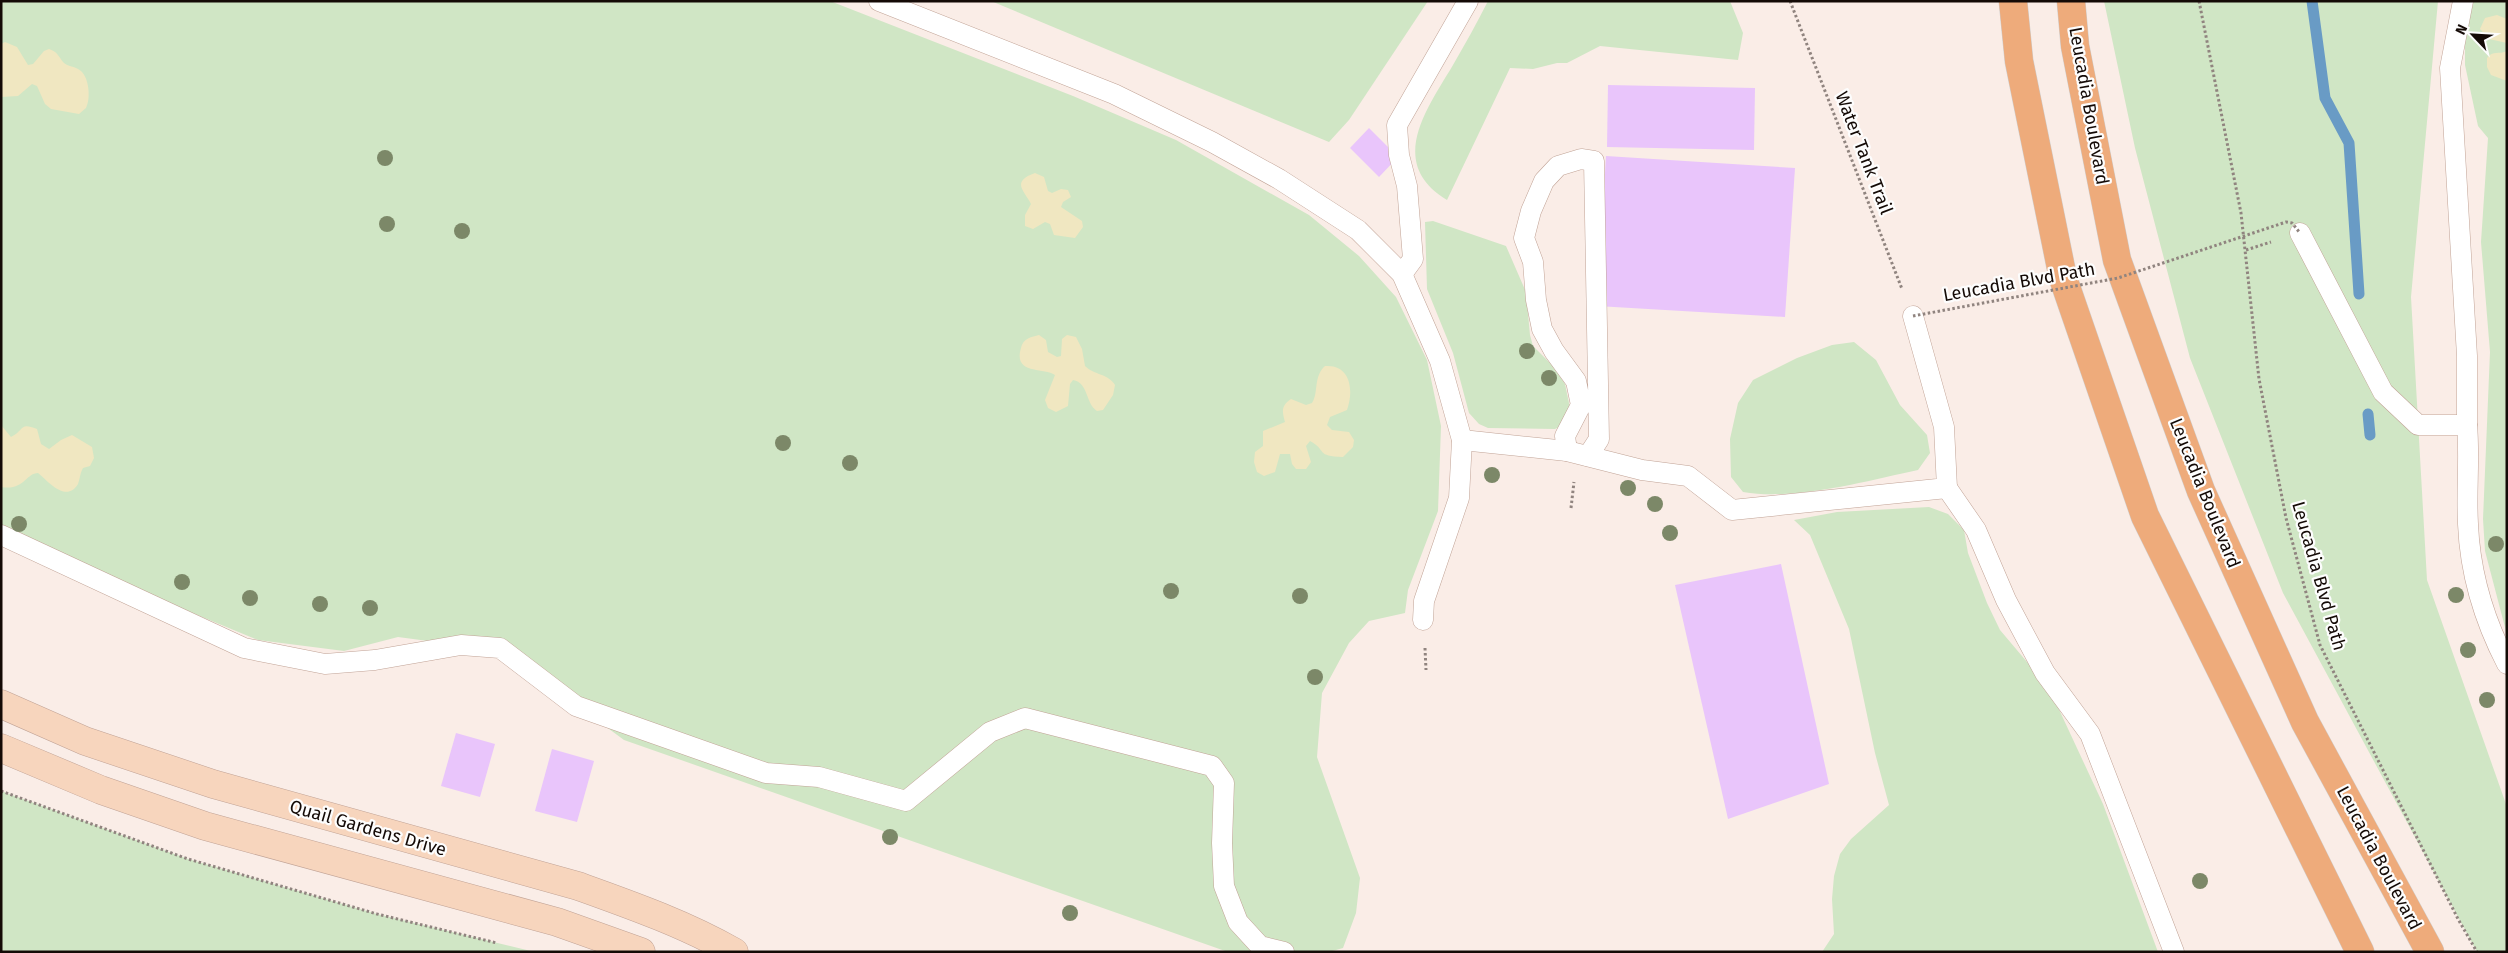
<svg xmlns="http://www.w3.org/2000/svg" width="2508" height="953" font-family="'Fira Sans',sans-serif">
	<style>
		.green { fill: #d0e6c5 }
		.sand { fill: #f0e7c1 }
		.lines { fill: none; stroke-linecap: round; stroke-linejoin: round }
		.stream { stroke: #699bc5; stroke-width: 11 }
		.building { fill: #e9c5fb }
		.lane-casing { stroke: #c1a396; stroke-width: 21 }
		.secondary-casing { stroke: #c1a396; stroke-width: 29 }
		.primary-casing { stroke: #d0cecd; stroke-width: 29 }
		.path { stroke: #90847f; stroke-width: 3; stroke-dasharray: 2.5 2.5; stroke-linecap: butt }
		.lane { stroke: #fff; stroke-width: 20 }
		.secondary { stroke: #f7d5bd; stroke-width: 28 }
		.primary { stroke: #eeab7b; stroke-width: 28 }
		.path-bridge { stroke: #90847f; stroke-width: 3; stroke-dasharray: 2.5 2.5; stroke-linecap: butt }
		.tree { fill: #7c8868 }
		.labels { text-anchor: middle; stroke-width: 4.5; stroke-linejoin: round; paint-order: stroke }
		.street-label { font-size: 18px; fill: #140a06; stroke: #fdfdfd }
	</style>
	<rect width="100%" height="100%" fill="#faede7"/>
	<!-- green -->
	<g class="green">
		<path d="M1,1H830L1073,96L1176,140L1309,215L1359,256L1396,297L1427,360L1441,426L1438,511L1408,590L1405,613L1369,621L1349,643L1322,693L1317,757L1360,878L1356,913L1343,948L1329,952H1228L624,740L503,651L398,637L344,651L258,640L1,534Z"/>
		<path d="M991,1H1428L1349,120L1329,142Z"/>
		<path d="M1488,1H1730L1743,33L1738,60L1600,46L1567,63H1557L1533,69L1510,68L1447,200C1386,163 1427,109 1453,65C1465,44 1477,23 1488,1Z"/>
		<path d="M2104,1H2438L2411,297L2427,580L2507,807V952H2477L2283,593L2190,358L2135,148Z"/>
		<path d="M2474,1H2507V635L2485,551L2483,519L2490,352L2481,242L2488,138L2478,126L2465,65V29Z"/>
		<path d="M1433,221L1506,246L1526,292L1530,335L1533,346L1554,367L1565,384L1570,408L1561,426L1555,429L1488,428L1479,424L1469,413L1453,353L1427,289L1425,222Z"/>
		<path d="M1854,342L1876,360L1900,405L1927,435L1930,453L1918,470C1866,481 1795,501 1743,492L1731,477L1730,439L1738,403L1753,380L1797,358L1832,345Z"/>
		<path d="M1929,507L1948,514L1964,530L1968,553L1987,603L2000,630L2043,681L2056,703L2103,804L2158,952H1822L1834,934L1832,899L1834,876L1840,854L1851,839L1889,805L1875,753L1849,629L1810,535L1794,520L1837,512Z"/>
		<path d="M1,791L188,859L377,914L535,952H1Z"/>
	</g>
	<!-- sand -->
	<g class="sand">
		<path d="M2497,15L2507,19V43L2489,39L2480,29L2485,18Z"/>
		<path d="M5,42L17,47L28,65L33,64L44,51L49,49C58,52 58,56 63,62C67,67 76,66 81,71C89,78 91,98 86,108L79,114L51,109L45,104L37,86L32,84L18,96L1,97V44Z"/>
		<path d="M2507,51V81L2491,75L2487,67V58C2493,50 2499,55 2507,51Z"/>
		<path d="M1035,173L1044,177L1048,191L1052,193L1061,189L1068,190L1071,197L1063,202L1061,207L1082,221L1083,227L1075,238L1054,235L1050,224L1045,222L1033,229L1025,226V215L1031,204C1025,191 1010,182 1035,173Z"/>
		<path d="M1039,335L1046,340L1048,352L1057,357L1061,356L1062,339L1067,335L1076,337L1082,349L1085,366C1094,375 1109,374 1115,385L1113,395L1103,410L1097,411C1085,403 1089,383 1073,380L1070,384L1068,406L1056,412L1048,408L1045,400L1055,375C1043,367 1013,375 1021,348C1023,338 1032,337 1039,335Z"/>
		<path d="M1325,366C1351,364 1354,391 1347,410L1330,417L1327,425L1332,430L1349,432L1354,440L1353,447L1343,457C1315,456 1328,451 1310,441L1306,446L1311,462L1306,469H1296L1292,464L1290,454H1280L1275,472L1264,476L1257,472L1254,462L1255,452L1263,446V431L1285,422C1282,411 1281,406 1291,399L1306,405L1312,403C1319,392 1313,377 1325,366Z"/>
		<path d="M1,425L11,437C25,430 19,422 37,429L41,444L49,449L61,440L72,435L92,447L94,458L90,466L83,468C80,473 80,479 78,484C66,504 47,480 38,473C26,473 24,491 1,487Z"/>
	</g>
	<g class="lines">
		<!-- stream -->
		<g class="stream">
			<path d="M2312,1L2325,98L2349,143L2359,294"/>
			<path d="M2368,414L2370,435"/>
		</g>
	</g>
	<!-- building -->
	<g class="building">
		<path d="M1608,85L1755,88L1754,150L1607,147Z"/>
		<path d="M1369,128L1398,157L1379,177L1350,148Z"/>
		<path d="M1606,156L1795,168L1785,317L1597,306Z"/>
		<path d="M1781,564L1829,784L1728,819L1675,585Z"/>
		<path d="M456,733L495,744L480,797L441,786Z"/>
		<path d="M552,749L594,761L577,822L535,811Z"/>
	</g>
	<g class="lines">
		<defs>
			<g id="lane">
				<path d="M879,1L1114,94L1212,142L1279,179L1358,230L1402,274L1440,361L1462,440L1459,498L1424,601L1423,620"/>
				<path d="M2463,1L2450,68L2467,356V425"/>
				<path d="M2300,233L2383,392L2418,425H2467C2470,458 2466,491 2468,524C2470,573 2484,620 2507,664"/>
				<path d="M1402,274L1413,259L1407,186L1399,155L1397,125L1468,1"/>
				<path d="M1462,440L1567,451L1642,470L1688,476L1732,510L1947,488L1944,427L1913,316"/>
				<path d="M1567,451L1565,436L1581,405L1576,381L1554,351L1542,329L1536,300L1533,262L1524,238L1531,211L1544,181L1558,166L1581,159L1594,161L1599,439L1588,456"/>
				<path d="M1947,488L1976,530L2006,600L2045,673L2090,734L2174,952"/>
				<path d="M1,535L244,648L325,664L375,660L461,645L500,648L576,706L766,773L819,777L906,801L990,732L1025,718L1212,766L1224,783L1222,843L1224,886L1238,922L1260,946L1284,952"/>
			</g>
			<g id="secondary">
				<path d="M1,704L85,741L213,784L578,886C631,905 685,924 734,952"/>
				<path d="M1,748L101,790L205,826L557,922L641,952"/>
			</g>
			<g id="primary">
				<path d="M2013,1L2019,61L2063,278L2145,516L2360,952"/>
				<path d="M2071,1L2075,46L2117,260L2201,491L2305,722L2430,952"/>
			</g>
		</defs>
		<!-- lane casing -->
		<use href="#lane" class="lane-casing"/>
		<!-- secondary casing -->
		<use href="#secondary" class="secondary-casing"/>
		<!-- primary casing -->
		<use href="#primary" class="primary-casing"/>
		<!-- path -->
		<g class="path">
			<path d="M1790,1L1902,289"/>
			<path d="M2199,1L2241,213L2259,379L2286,518L2320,645L2458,919L2477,952"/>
			<path d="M2246,250L2271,242"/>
			<path d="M1571,508L1574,482"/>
			<path d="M1425,648L1426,670"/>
			<path d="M1,791L188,859L377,914L497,943"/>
		</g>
		<!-- lane -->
		<use href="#lane" class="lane"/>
		<!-- secondary -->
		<use href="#secondary" class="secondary"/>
		<!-- primary -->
		<use href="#primary" class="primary"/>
		<!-- path-bridge -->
		<path class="path-bridge" d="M1913,316L2118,278L2286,222L2292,223L2300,233"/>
	</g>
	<!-- trees -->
	<g class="tree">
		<circle cx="385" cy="158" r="8"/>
		<circle cx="387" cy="224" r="8"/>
		<circle cx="462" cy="231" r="8"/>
		<circle cx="1527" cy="351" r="8"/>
		<circle cx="1549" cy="378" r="8"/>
		<circle cx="783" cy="443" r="8"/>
		<circle cx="850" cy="463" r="8"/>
		<circle cx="1492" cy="475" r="8"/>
		<circle cx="1628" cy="488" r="8"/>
		<circle cx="1655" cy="504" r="8"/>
		<circle cx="19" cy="524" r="8"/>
		<circle cx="1670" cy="533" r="8"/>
		<circle cx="2496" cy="544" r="8"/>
		<circle cx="182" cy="582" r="8"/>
		<circle cx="1171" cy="591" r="8"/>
		<circle cx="2456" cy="595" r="8"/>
		<circle cx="1300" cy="596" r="8"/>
		<circle cx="250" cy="598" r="8"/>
		<circle cx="320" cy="604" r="8"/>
		<circle cx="370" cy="608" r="8"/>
		<circle cx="2468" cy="650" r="8"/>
		<circle cx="1315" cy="677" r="8"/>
		<circle cx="2487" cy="700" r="8"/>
		<circle cx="890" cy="837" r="8"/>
		<circle cx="2200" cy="881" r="8"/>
		<circle cx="1070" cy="913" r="8"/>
	</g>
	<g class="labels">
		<!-- street labels -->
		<g class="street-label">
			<text transform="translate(2089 106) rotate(80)" y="6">Leucadia Boulevard</text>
			<text transform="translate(1864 153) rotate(69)" y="6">Water Tank Trail</text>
			<text transform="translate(2019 282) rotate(-10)" y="6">Leucadia Blvd Path</text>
			<text transform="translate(2205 493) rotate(68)" y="6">Leucadia Boulevard</text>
			<text transform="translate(2319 576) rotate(74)" y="6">Leucadia Blvd Path</text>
			<text transform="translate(368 828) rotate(16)" y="6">Quail Gardens Drive</text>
			<text transform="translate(2379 858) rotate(62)" y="6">Leucadia Boulevard</text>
		</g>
	</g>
	<!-- border -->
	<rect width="2508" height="953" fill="none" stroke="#140a06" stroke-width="5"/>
	<!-- north arrow -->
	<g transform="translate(2473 35) rotate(295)" stroke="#fdfdfd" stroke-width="4" paint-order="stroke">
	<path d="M0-4L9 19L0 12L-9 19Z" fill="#140a06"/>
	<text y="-8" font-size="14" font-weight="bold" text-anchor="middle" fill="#140a06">N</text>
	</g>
</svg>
